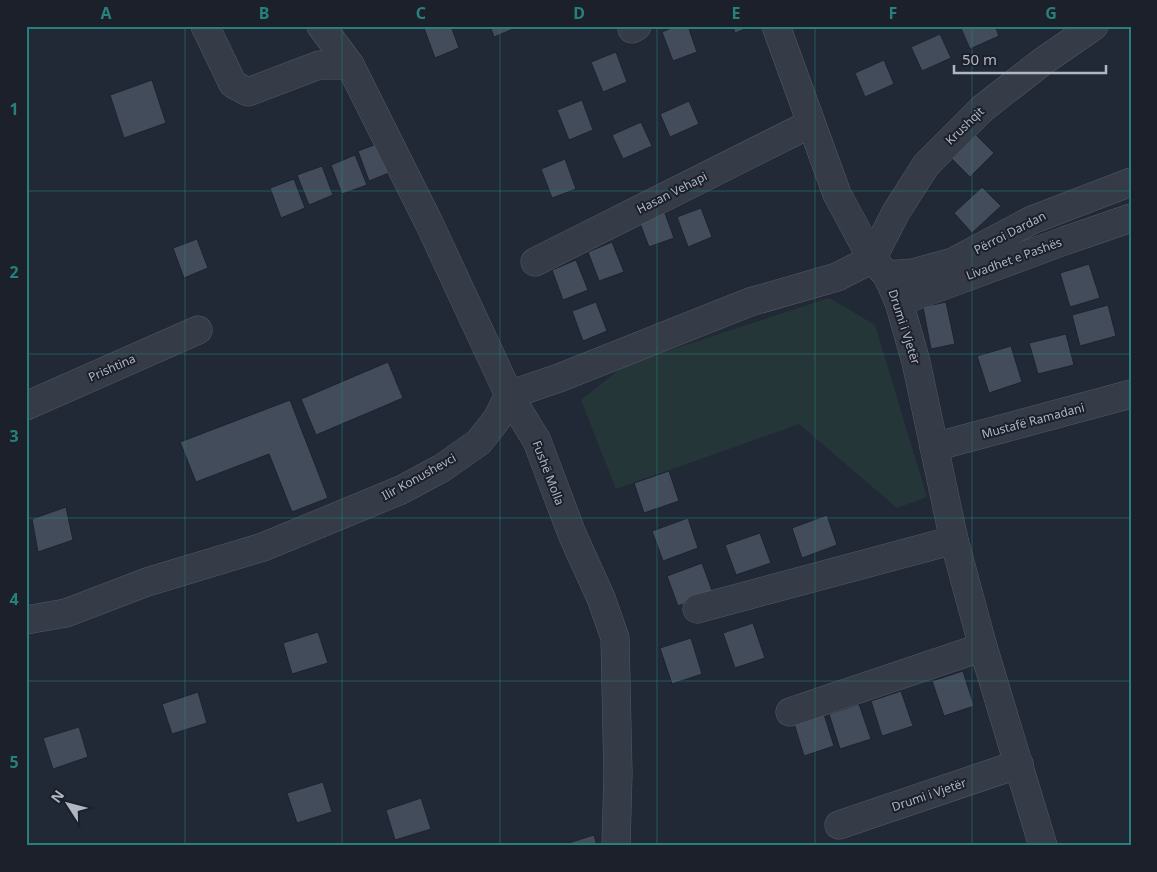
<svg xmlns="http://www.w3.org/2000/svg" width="1157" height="872" font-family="'Noto Sans',sans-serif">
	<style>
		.green { fill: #253638 }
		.building { fill: #434c5b; stroke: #1d222e }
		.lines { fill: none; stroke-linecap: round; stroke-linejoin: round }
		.minor-casing { stroke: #535965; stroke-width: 29 }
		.minor { stroke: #353b47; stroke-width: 28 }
		.grid { fill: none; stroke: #27807b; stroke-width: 1; stroke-opacity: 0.55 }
		.labels { text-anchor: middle; stroke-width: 4; stroke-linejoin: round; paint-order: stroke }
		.street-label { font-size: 12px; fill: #b0b6c3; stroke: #1b202b }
		.neatline { fill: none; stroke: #27807b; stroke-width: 2 }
		.grid-label { font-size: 16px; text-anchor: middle; font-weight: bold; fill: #27807b }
	</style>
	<rect width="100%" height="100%" fill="#222936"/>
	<!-- green -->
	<path class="green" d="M829,298L875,325L927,497L897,508L799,424L616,489L581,400L625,365Z"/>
	<!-- building -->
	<g class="building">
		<path d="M428,26H451L459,48L435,58L424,28Z"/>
		<path d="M490,26H518V27L494,37Z"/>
		<path d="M676,26H688L697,52L673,61L662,32Z"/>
		<path d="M733,26H753L735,33Z"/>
		<path d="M960,26H995L999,36L970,49Z"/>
		<path d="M940,34L951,58L922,71L911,47Z"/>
		<path d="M616,52L627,82L603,92L591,62Z"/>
		<path d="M884,60L894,84L865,97L855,73Z"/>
		<path d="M152,80L166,123L124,138L110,95Z"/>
		<path d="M582,100L593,130L569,140L557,110Z"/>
		<path d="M689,101L699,124L670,137L660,114Z"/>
		<path d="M641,122L652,146L623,159L612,135Z"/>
		<path d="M975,134L994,153L970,177L951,158Z"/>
		<path d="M382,142L394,171L369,181L358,151Z"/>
		<path d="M355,155L367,185L342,194L331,165Z"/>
		<path d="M565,159L576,189L552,198L541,169Z"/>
		<path d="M322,166L333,195L309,205L297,175Z"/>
		<path d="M294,179L305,208L281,218L270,188Z"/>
		<path d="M982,187L1001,206L972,233L954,213Z"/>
		<path d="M663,208L674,238L649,247L638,218Z"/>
		<path d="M701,208L712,237L688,247L677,217Z"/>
		<path d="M197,239L208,268L184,278L173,248Z"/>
		<path d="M612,242L624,272L599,281L588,252Z"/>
		<path d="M576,260L588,290L563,300L552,270Z"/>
		<path d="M1089,264L1100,298L1070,307L1060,273Z"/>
		<path d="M596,302L607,331L583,341L572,311Z"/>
		<path d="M946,302L955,344L931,349L923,307Z"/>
		<path d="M1108,305L1116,336L1080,346L1072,315Z"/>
		<path d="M1066,334L1074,365L1038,374L1029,343Z"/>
		<path d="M1011,346L1022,382L989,393L977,356Z"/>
		<path d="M388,362L403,398L316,435L301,399Z"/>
		<path d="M290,400L328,498L292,512L269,454L196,482L180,442Z"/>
		<path d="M669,471L679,501L644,513L634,483Z"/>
		<path d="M66,507L73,540L38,552L32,519Z"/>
		<path d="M827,515L837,545L802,558L792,528Z"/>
		<path d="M688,518L698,548L663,561L652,531Z"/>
		<path d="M760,533L771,563L736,575L725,545Z"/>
		<path d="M702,563L713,593L678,606L667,576Z"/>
		<path d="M753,623L765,658L735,668L723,633Z"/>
		<path d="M318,632L328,663L292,674L283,643Z"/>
		<path d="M691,638L702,674L672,684L660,648Z"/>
		<path d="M963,671L974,706L944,716L932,681Z"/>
		<path d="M901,691L913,726L882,736L871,701Z"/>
		<path d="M198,692L207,723L172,734L162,704Z"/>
		<path d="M859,704L871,739L840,749L829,714Z"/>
		<path d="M823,711L834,746L804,756L793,720Z"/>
		<path d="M79,727L88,757L53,769L43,738Z"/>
		<path d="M323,782L332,812L297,823L287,793Z"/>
		<path d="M421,798L431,829L395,840L386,810Z"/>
		<path d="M594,835L597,846H559Z"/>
	</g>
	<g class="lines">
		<defs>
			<g id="minor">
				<path d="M205,26L233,84L248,92L319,65H350"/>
				<path d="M776,26L837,194L872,259L887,275L899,302L916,362L954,540L983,647L1043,846"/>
				<path d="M632,29L637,26"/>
				<path d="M535,262L810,124"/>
				<path d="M887,275L913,273L953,262L1032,220L1131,182"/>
				<path d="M899,302L1064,241L1131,218"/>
				<path d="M26,406L198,330"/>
				<path d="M934,447L1131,394"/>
				<path d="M697,609L954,540"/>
				<path d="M26,620L66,613L147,582L263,547L401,490L442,468L479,442L497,419L509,395L429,223L350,65L321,26"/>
				<path d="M790,712L983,647"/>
				<path d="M839,825L1019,764"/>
				<path d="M616,846L618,774L615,638L601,598L572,534L537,441L509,395L559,378L750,302L837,277L872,259L896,212L926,165L983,108L1042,62L1094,26"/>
			</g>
		</defs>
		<!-- minor casing -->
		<use href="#minor" class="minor-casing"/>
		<!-- minor -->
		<use href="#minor" class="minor"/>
	</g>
	<!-- grid -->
	<path class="grid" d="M185,26V846M342,26V846M500,26V846M657,26V846M815,26V846M972,26V846M26,191H1131M26,354H1131M26,518H1131M26,681H1131"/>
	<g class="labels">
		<!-- street labels -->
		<g class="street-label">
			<text transform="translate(965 126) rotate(-44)" y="4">Krushqit</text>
			<text transform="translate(672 193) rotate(-27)" y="4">Hasan Vehapi</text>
			<text transform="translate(1010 233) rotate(-27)" y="4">Përroi Dardan</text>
			<text transform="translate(1014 259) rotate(-20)" y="4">Livadhet e Pashës</text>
			<text transform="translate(904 327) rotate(72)" y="4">Drumi i Vjetër</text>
			<text transform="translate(112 368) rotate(-24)" y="4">Prishtina</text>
			<text transform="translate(1033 421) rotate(-15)" y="4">Mustafë Ramadani</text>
			<text transform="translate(548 473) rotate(69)" y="4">Fushë Molla</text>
			<text transform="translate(419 477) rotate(-29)" y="4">Ilir Konushevci</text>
			<text transform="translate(929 795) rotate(-19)" y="4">Drumi i Vjetër</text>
		</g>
	</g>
	<!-- border -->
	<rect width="1157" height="872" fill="none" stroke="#1b202b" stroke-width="55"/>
	<!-- north arrow -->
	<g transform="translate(68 804) rotate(306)" stroke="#1b202b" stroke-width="4" paint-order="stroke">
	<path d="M0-4L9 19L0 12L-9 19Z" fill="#b0b6c3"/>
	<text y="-8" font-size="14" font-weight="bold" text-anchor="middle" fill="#b0b6c3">N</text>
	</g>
	<!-- scale -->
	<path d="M954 65v8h152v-8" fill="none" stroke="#b0b6c3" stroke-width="2.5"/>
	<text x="962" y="65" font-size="15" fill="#b0b6c3" stroke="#1b202b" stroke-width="4" paint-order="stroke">50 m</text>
	<rect x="28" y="28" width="1102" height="816" class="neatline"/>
	<g class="grid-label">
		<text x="106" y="19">A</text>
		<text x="264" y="19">B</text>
		<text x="421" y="19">C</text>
		<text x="579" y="19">D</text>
		<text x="736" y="19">E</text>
		<text x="893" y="19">F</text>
		<text x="1051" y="19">G</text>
		<text x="14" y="115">1</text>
		<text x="14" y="278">2</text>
		<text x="14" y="442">3</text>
		<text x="14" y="605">4</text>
		<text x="14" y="768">5</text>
	</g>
</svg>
